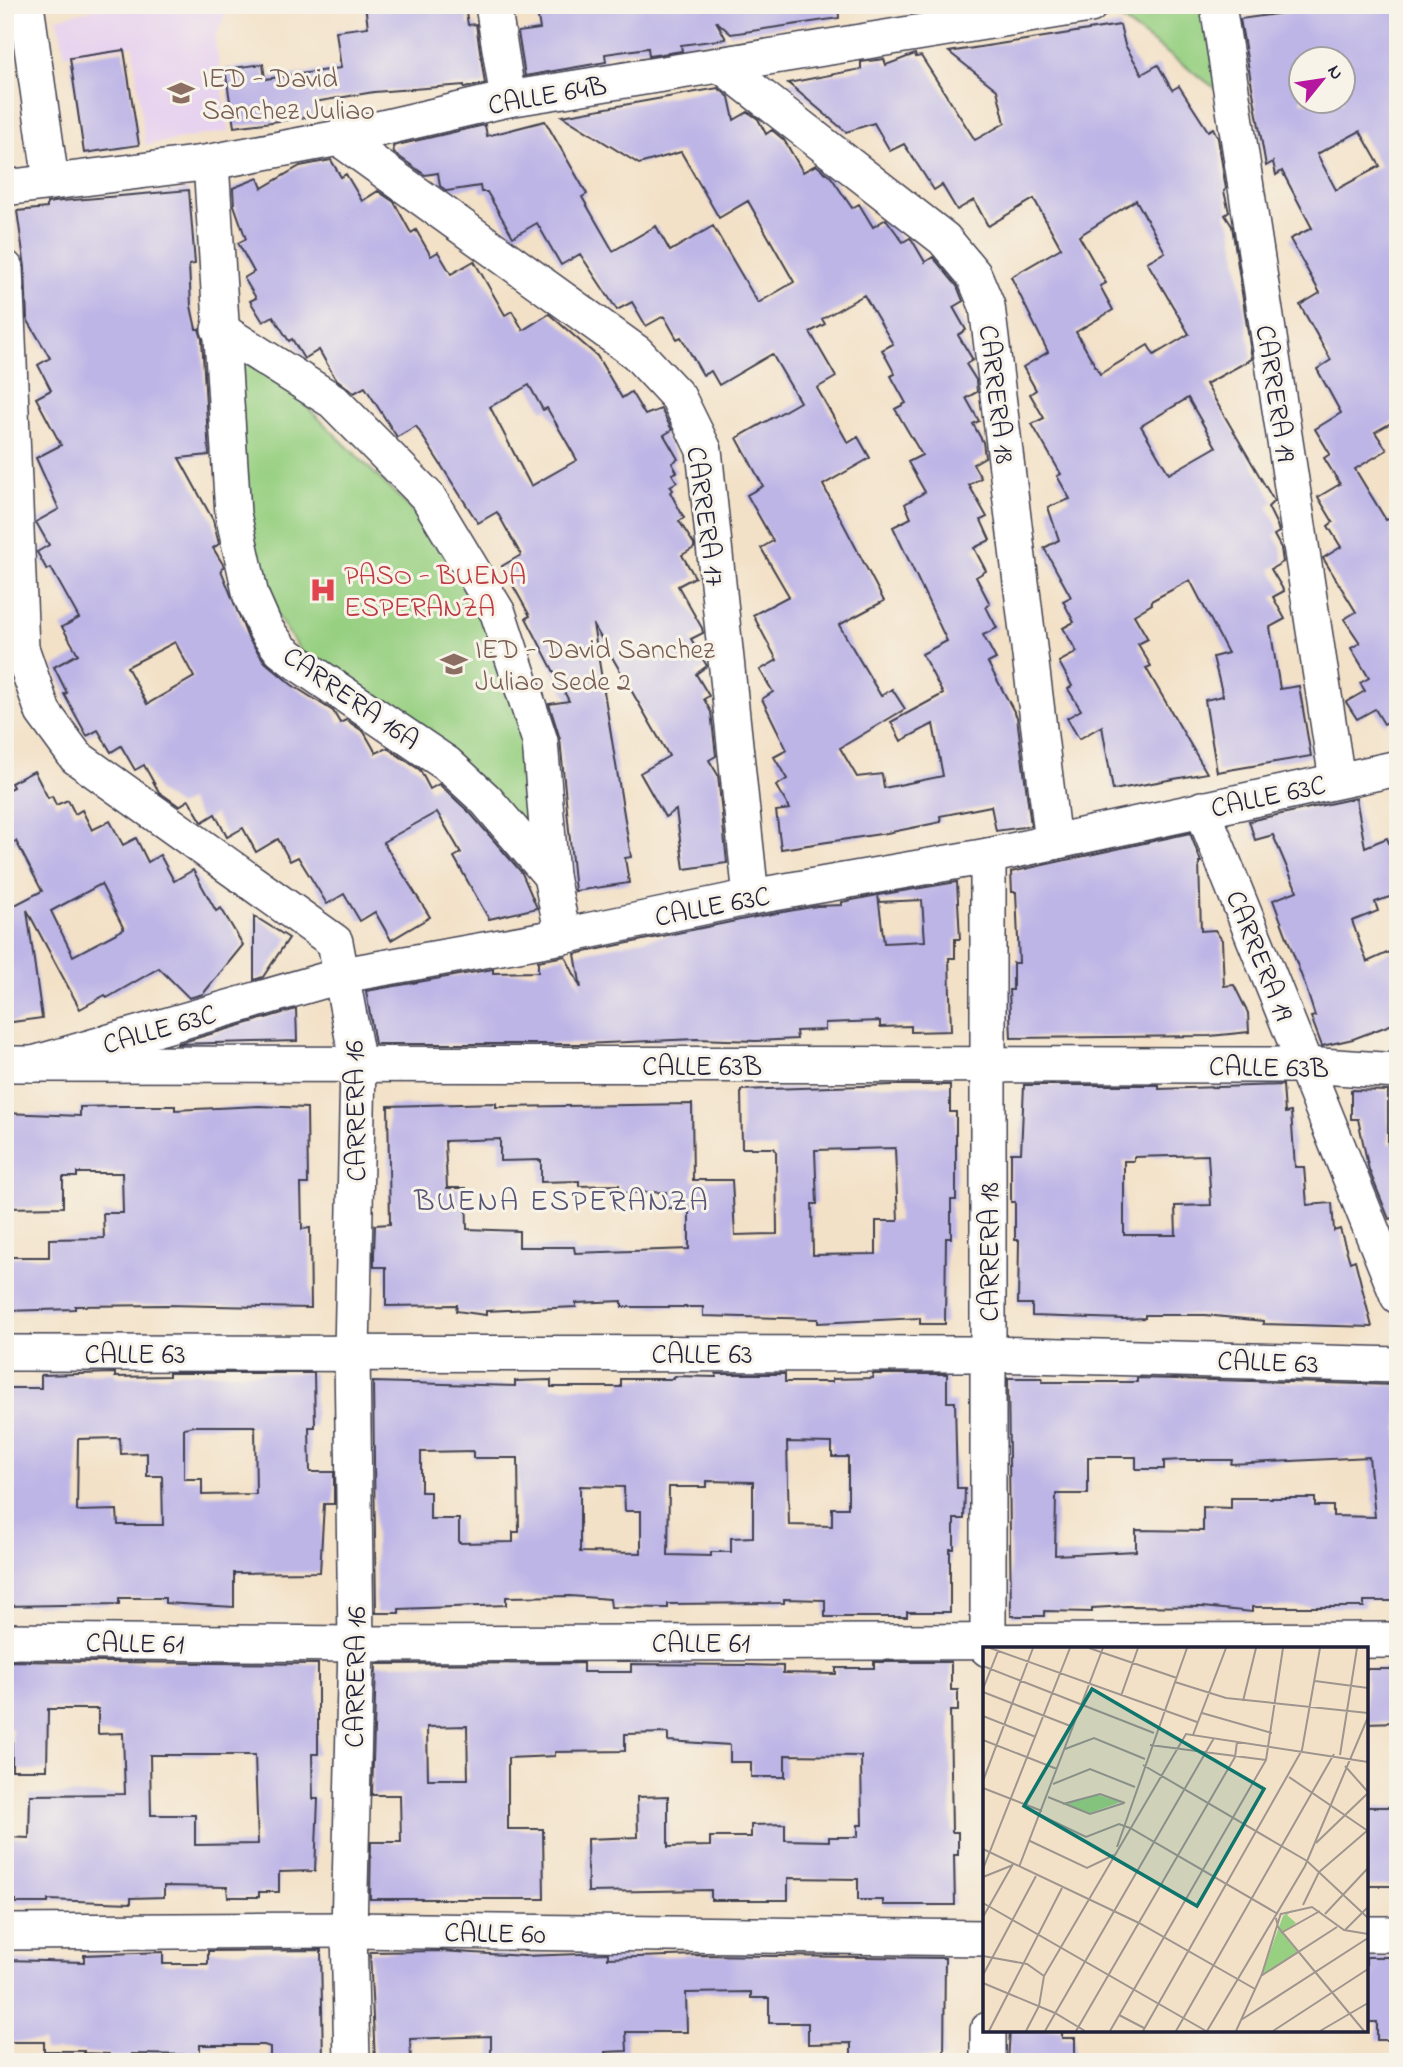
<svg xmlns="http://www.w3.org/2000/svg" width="1403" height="2067" font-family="'Indie Flower',sans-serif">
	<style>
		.built { fill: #e7d2ef }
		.green { fill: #98d082; stroke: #5d795e; stroke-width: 2 }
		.building { fill: #bdb5e6; fill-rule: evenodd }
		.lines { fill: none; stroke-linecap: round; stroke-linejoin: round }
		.minor-casing { stroke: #413f50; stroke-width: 38 }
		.minor { stroke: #fff; stroke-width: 35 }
		.labels { text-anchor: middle; stroke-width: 6; stroke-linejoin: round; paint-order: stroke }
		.education-label { font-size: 28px; fill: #785e54; stroke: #f7f3e8; text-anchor: start }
		.street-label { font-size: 28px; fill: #22223b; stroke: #f7f3e8 }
		.health-label { font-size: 28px; fill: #be3a42; stroke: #f7f3e8; text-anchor: start }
		.neighbourhood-label { font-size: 30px; letter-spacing: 2px; fill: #585577; stroke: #f7f3e8 }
		.inset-road { fill: none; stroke: #9f958f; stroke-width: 2 }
		.view { fill: #0f766e; fill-opacity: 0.15; stroke: #0f766e; stroke-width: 3.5 }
		.inset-edge { fill: none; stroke: #22223b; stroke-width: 3.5 }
	</style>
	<rect width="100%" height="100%" fill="#f7f3e8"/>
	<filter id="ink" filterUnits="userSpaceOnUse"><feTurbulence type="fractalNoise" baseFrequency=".0143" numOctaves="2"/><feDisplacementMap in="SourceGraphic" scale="14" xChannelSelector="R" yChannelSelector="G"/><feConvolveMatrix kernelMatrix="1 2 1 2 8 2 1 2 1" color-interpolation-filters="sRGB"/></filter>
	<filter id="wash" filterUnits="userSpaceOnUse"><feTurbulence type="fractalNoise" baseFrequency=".00686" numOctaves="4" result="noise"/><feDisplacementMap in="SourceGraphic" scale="28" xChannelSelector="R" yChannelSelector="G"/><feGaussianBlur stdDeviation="1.57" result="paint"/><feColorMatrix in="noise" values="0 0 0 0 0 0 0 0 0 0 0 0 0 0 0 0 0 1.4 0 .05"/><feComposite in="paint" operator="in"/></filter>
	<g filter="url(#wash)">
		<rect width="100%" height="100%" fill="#f3e1c7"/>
		<!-- built -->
		<path class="built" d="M112,5H229L215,39L229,131L145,145L133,46L65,55L57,18Z"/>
		<!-- green -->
		<g class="green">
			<path d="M1147,5H1211L1222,93L1107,9Z"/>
			<path d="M228,341L300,400L424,522L482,600L524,700L538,845L304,656L260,590Z"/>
		</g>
		<g id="blocks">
			<!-- building -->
			<g class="building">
				<path d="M365,5H465L468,25L476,24L485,84L464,88V85L374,92L314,102L316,116L234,127L225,69L263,64L265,79L341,68L336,31L368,27Z"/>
				<path d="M536,5H838L839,18L731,34L716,21L726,39L681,45L682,51L649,56L648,48L605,54L606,62L525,76L518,32L540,29Z"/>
				<path d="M1342,5H1398V419L1375,432L1387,450L1355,469L1386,520L1389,519L1398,533V716L1384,724L1375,709L1357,719L1346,702L1365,691L1360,683L1369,678L1351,648L1360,643L1344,619L1356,612L1323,558L1341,547L1328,526L1333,522L1318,497L1340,484L1324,458L1330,454L1315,429L1341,413L1317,369L1331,360L1300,305L1320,293L1290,239L1312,228L1282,171L1276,175L1273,162L1266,166L1240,19ZM1301,60H1343V102H1301ZM1360,131L1380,166L1336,190L1317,154Z"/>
				<path d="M1120,25L1125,45L1142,74L1158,65L1172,90L1179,86L1208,131L1213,128L1218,138L1226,189L1224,191L1229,212L1225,215L1232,226L1252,359L1206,384L1274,501L1268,507L1277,525L1279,532L1274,535L1281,548L1283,562L1271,569L1284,591L1273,597L1285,619L1270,627L1280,689L1299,686L1311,756L1217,772L1205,700L1223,696L1213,657L1228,653L1190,580L1151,601L1152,604L1134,615L1148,639L1138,644L1151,666L1146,668L1207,773L1113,790L1102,726L1079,739L1067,718L1081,710L1068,689L1072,686L1059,662L1077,652L1063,628L1074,622L1063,601L1071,597L1044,548L1059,540L1048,507L1070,499L1057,476L1061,474L1032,424L1044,418L1030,394L1036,390L1023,367L1048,352L1011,277L1061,248L1034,199L988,226L974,200L957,210L942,185L934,190L904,144L890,151L874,123L846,132L788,83L861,69V62L884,59L886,65L915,54L916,57L921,56L975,140L1005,123L997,90L949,52ZM1136,200L1165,252L1147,262L1189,334L1154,355L1148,345L1100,374L1076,332L1113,310L1100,286L1106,283L1079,236ZM1188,398L1216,447L1169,474L1141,426Z"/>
				<path d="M124,50L139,145L84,153L70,58Z"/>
				<path d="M718,88L729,97L734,120L748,112L758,119L766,134L772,130L784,140L803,172L816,165L831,177L852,208L859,204L873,227L886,219L903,242L910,238L912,240L925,262L933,257L957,286L963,301L953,307L966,330L958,335L973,360L966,364L976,380L977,392L966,398L979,421L973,424L983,442L985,457L973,464L981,478L969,485L987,517L981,520L990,540L974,548L986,571L976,577L990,604L986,607L997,628L983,635L996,659L988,663L1017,717L1031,826L996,831L991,806L940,816L941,822L887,833L781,849L776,811L790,809L776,786L787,779L774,757L787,750L762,699L773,692L760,670L777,660L753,615L789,596L761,548L773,541L747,495L763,486L737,438L800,402L772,354L719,385L711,371L703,375L681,337L677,339L664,316L646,326L632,302L617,310L580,254L561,265L537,223L513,237L487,192H481L480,186L447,191L440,186L438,173L425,175L394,153L393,146L480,126L485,125L487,136L545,121L587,194L582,197L613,251L656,226L670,251L713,226L758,303L794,282L748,201L719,218L681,152L639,164L562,116ZM864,295L893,344L882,350L895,374L891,376L906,403L895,409L922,455L908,462L925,492L905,504L911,518L893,527L947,641L922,654L943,694L891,722L901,741L933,724L943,776L884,788L882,774L857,777L840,748L905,709L892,689L881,696L839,625L884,601L823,485L870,458L858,437L848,443L817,388L836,377L810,332L825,324L822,319Z"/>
				<path d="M331,160L341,177L346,174L362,201L378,191L394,202L411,233L416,230L431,256L438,252L451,274L474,261L505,315L512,311L523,330L549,314L597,356L622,398L631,392L645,415L661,409L672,430L664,435L678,459L672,463L677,472L672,474L677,482L670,486L673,490L670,492L684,518L679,521L694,544V548L682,555L695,577L678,586L702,628L703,633L691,639L707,666L696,674L709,696L704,699L711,712L716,756L709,760L718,775L727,863L684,869L676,810L665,817L640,773L669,756L593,624L631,857L625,858L629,883L575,891L560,739L549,704L569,701L526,618L530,616L502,566L521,555L497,512L478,523L416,426L397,437L365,387L354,393L335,378L319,350L304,359L292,339L289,341L273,316L263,322L250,301L256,298L244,278L254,272L238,243L246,239L234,205L233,188L258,178L262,188L300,166ZM529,385L543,410L547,408L577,460L531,486L490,407Z"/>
				<path d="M189,190L195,264L189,265L191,306L196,329H199L202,339L209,455L179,458L213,520L219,544L213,548L224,566L221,570L248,638L265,662L292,685L333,711L340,723L346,720L364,732L376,753L387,748L420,770L430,789L439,784L471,814L522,873L537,908L489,919L454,857L461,853L437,812L383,842L430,917L391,940L375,912L360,921L344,894L327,904L298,857L290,861L278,839L256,852L243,828L227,837L215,814L202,822L189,800L179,806L159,792L144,765L135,770L121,746L111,752L98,730L87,736L64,694L67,693L54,667L78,654L62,627L79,618L51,568L47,570L37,552L49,545L36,522L59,509L36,458L61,445L36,398L51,390L38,365L50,358L27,319L25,267L17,211L47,208V203L62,201ZM175,642L194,677L147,704L127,667Z"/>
				<path d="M34,771L48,798L52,796L56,805L68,800L75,814L82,810L92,830L110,821L123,845L136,838L148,862L160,855L174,881L193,870L216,911L221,908L243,945L203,994L189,998L159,968L107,998L105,995L80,1009L27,910L42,1018L5,1023V910L42,891L16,841L5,847V791L13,787L11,783ZM101,884L124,929L73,956L51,911Z"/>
				<path d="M1356,798L1365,847L1387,838L1398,864V894L1375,902L1378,911L1352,921L1367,962L1398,948V1022L1353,1039L1322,1046L1311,1017L1315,1016L1306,988L1273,900L1297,891L1273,835L1255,840L1249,821Z"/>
				<path d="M1190,833L1201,862H1199L1201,931L1215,930L1222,940L1224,986L1234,985L1248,1013L1249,1032L1210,1036L1011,1038L1009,990H1013V963H1019L1016,892H1012L1011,872Z"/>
				<path d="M957,882L960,939H955V958H949L951,1031L911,1032V1026L880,1027V1021L825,1023V1030L796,1031L797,1039L756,1041L696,1039L583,1044H375L366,991L493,969V973L538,972V961L565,956L581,988L575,954L755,917L817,906L842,905V902L878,895L884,943L925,941L922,900L879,902L878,895Z"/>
				<path d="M254,916L289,938L263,977L254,980Z"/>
				<path d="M296,1009L297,1041L176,1044Z"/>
				<path d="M894,1085H950V1112H956V1200H951V1238H946L945,1324H920V1318L818,1323V1319L703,1316V1307H622V1301L576,1303V1307L486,1311V1315L456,1311L457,1305L386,1306V1267H374V1254L375,1225L390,1224L388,1106L496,1103V1107L692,1104L693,1180H732L735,1235L777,1234L776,1151L774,1148H742L741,1090ZM500,1139V1161L541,1160V1182L579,1181V1186L619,1185L620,1193L666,1192V1208H689V1249L575,1253L574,1247H519V1231L467,1229L466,1188H447L445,1141ZM895,1148L898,1221H876V1254L813,1255L812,1204H817L815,1150Z"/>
				<path d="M1024,1085H1159V1089L1283,1085L1285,1113L1291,1112L1295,1167H1304L1307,1205L1332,1203L1334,1231L1340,1229L1350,1262L1355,1260L1372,1327L1263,1324V1321L1205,1315H1145V1318L1124,1319L1032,1316V1304H1018L1019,1240H1015V1202H1011V1153H1021ZM1208,1155L1211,1205L1175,1206L1176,1235H1124V1161H1134V1157Z"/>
				<path d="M1351,1090L1388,1091V1144L1398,1142V1217L1389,1219L1369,1170L1358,1119H1351Z"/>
				<path d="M121,1106H175V1110L259,1106L307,1108L308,1184H301L302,1229L310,1228L311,1308L166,1305L75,1306V1309L5,1311V1257H49V1239L104,1238L103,1213H123L122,1173H77V1177H63V1207L5,1208V1113L80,1116V1107Z"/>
				<path d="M115,1373V1377L169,1376V1373H314L315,1427H309L310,1472H334V1504H324L320,1572L234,1573V1607L165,1603V1598H119V1604L5,1606V1388H41V1375ZM194,1426H255L256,1494L202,1495V1479H184V1428ZM120,1438L121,1454L147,1453V1476H162L163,1525H118L117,1510L77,1511L78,1439Z"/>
				<path d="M716,1374H785V1382H832V1379L873,1378V1374H947V1402H955L957,1488H965L964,1519H954V1549H950V1612H907V1617H825V1600L784,1599V1603L668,1604V1608L611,1607L610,1599L570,1596L506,1597V1605L399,1609V1613H376L373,1382L515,1386V1381L551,1380V1387H621V1379H674V1376L716,1377ZM787,1442L832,1443V1457H848V1508H832V1526L789,1525ZM473,1451V1458H518L519,1532H513V1542L459,1543V1519H430V1492H421V1452ZM707,1481L753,1482V1537L731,1538V1552H711V1556L668,1555L669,1487H707ZM580,1486L624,1487L625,1511H641V1553L580,1552Z"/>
				<path d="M1008,1378H1042V1382H1137V1378L1398,1385V1601H1364V1607H1252V1612L1202,1607L1127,1606L1092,1608V1612L1044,1611V1616H1011ZM1088,1457H1136V1469H1164V1461L1181,1460H1232L1231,1464L1369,1457L1375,1517L1333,1516V1506H1315V1498H1231V1508L1203,1507V1531L1136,1530V1551L1055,1555L1056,1494H1088Z"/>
				<path d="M5,1661L318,1664V1754H312L313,1799H318L315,1871L279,1872V1892H259V1897H228L227,1887L164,1886V1897L131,1898V1903L48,1900V1903H16V1900H5V1837L29,1838L30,1795L125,1794L123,1733L98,1734V1709H48L47,1770H12V1728L5,1729ZM150,1755H255L258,1844L195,1845V1815H151Z"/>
				<path d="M874,1662H951V1690H958V1711H950L952,1832H958V1855H954L955,1905H883V1900H858V1879L788,1878V1900H711V1890L588,1892L587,1839L638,1837L637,1797L668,1796V1847L710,1846V1837H751V1825L785,1824V1840L829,1841V1837H858V1825H862L861,1756L785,1755V1777H751V1762H730V1745L668,1741V1733L625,1734V1751L555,1752V1756L508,1758V1829H543L544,1899H370L371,1842H401L400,1795H372L376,1664L583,1663V1672H631V1664L747,1665L783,1666V1673L836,1674V1668H874ZM467,1726L468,1779H428L427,1727Z"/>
				<path d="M1366,1669H1398V1722L1366,1723Z"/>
				<path d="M1366,1807H1398V1886H1367Z"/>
				<path d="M321,1950L323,2062H270V2047L264,2045H200V2055L132,2054V2057H109V2054L84,2053V2051H44V2042H5V1960L84,1962V1955L163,1952V1964H208V1951Z"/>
				<path d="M441,1951L524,1956L608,1953V1958L699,1955L945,1958L944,2058H851V2043L808,2044V2023H769V1998H751V1992L686,1993L687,2032H626L627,2051L605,2052V2061L491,2062V2036L410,2039L411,2062H375L370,1952Z"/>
				<path d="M1366,1957H1398V2040H1377V2022H1366Z"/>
				<path d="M1010,2030H1062V2038H1075V2062H1008Z"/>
			</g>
		</g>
	</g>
	<g filter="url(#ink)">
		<use href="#blocks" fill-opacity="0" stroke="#413f50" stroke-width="2"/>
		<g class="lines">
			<defs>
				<g id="minor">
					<path d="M26,5L51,181"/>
					<path d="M493,5L508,99"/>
					<path d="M1218,5L1337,780"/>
					<path d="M721,65L944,239L974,275L987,306L1053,842"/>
					<path d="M339,138L637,353L678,397L704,450L751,897"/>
					<path d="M211,162L233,514L251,596L266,630L281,650L295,661L447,764L486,800L551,876"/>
					<path d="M5,188L211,162L339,138L508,99L1090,5"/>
					<path d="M5,268L21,648L43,712L76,757L335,942L358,1064L352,1353L356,1644L349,1930L352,2062"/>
					<path d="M219,329L333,401L428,497L498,613L540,741L551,876L563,936"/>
					<path d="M1202,809L1398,1296"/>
					<path d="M988,856V1649"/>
					<path d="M5,1064L1305,1065L1398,1071"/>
					<path d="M33,1064L343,975L563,936L751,897L988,856L1398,768"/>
					<path d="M5,1353L988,1354L1398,1365"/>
					<path d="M5,1641L356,1644L1398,1640"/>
					<path d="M5,1932L349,1930L985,1938"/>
					<path d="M1366,1934H1398"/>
					<path d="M988,2030V2062"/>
				</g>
			</defs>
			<!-- minor casing -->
			<use href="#minor" class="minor-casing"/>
			<!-- minor -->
			<use href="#minor" class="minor"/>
		</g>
	</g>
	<!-- icons -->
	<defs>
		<symbol id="school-bare" viewBox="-9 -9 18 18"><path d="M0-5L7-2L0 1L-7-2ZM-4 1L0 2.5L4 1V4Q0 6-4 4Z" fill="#8d6e63" stroke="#f7f3e8" stroke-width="2.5" paint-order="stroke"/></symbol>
		<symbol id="hospital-bare" viewBox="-9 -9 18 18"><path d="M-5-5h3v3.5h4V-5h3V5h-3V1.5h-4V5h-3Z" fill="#e0444e" stroke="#f7f3e8" stroke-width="2.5" paint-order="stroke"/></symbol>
	</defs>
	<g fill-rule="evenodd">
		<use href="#school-bare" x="162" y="74" width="38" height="38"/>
		<use href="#hospital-bare" x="304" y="571" width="38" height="38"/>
		<use href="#school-bare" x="435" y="645" width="38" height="38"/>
	</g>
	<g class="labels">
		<!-- education labels -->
		<g class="education-label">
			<text x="202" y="87">IED - David<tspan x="202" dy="32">Sanchez Juliao</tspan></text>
			<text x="475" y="658">IED - David Sanchez<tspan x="475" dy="32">Juliao Sede 2</tspan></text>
		</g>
		<!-- street labels -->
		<g class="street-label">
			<text transform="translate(547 94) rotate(-10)" y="10">CALLE 64B</text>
			<text transform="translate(1277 393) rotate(81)" y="10">CARRERA 19</text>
			<text transform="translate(998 394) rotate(83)" y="10">CARRERA 18</text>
			<text transform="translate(707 516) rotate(82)" y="10">CARRERA 17</text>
			<text transform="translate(352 697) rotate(35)" y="10">CARRERA 16A</text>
			<text transform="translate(1268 795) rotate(-12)" y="10">CALLE 63C</text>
			<text transform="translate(712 905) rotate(-11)" y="10">CALLE 63C</text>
			<text transform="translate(1261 955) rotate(68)" y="10">CARRERA 19</text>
			<text transform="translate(159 1028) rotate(-16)" y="10">CALLE 63C</text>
			<text x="702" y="1075">CALLE 63B</text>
			<text transform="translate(1269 1066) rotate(1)" y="10">CALLE 63B</text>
			<text transform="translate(354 1111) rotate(-91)" y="10">CARRERA 16</text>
			<text transform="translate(988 1252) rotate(-90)" y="10">CARRERA 18</text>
			<text x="135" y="1363">CALLE 63</text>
			<text x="702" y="1363">CALLE 63</text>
			<text transform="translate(1268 1361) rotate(2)" y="10">CALLE 63</text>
			<text transform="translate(135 1642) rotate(1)" y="10">CALLE 61</text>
			<text x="701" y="1652">CALLE 61</text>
			<text transform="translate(354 1677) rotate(-89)" y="10">CARRERA 16</text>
			<text transform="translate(495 1932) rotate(1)" y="10">CALLE 60</text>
		</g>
		<!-- health labels -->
		<g class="health-label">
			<text x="344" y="584">PASO - BUENA<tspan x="344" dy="32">ESPERANZA</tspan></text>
		</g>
		<!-- neighbourhood labels -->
		<g class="neighbourhood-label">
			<text x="562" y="1210">BUENA ESPERANZA</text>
		</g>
	</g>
	<!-- overview -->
	<g transform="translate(983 1647)">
		<rect width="385" height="385" fill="#f3e1c7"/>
		<path d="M115,148L138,155L107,166L81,157ZM310,262L304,268L313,276L299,286L315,306L278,329L300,269Z" fill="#98d082"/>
		<path class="inset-road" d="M7,1L214,75M106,1L194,31M0,19L171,86M332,34L385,41M192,35L243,51L385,66M0,42L15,4M0,45L90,80M138,49L155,1M260,54L273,1M219,66L289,86M0,69L53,90M210,88L243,1M0,93L74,122M167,98L283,113M82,102L111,91L162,112M357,108L374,1M160,118L324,214L385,271M362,119L385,145M306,130L385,184M0,134L50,1M70,137L107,122L152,140M0,141L59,164M65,150L107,167L141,156M80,157L117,147L142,156M57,168L103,190L136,177L147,181L295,267M47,194L104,221L131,208M333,196L385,146M134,200L204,1M0,202L156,276L272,342M36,220L120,1M0,222L87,1M0,230L30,218M0,256L223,384M320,258L336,225L385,183M298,267L329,260L361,283L385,287M342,267L385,221M0,270L30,217M293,271L295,280L381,384M362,283L385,260M298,286L337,264M0,309L44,317L61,329M0,328L53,229M278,329L354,280M0,336L72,366L102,384M136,368L161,381M258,373L385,291M6,384L79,241M43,384L56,359L61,329L203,87L385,115M62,384L231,91M93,384L252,110L254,95M127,384L283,113L300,1M160,384L319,103L337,1M193,384L351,107M224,384L322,219L385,70M253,384L279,327L298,266M290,384L385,322M337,384L385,356"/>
		<path class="view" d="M109,42L281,142L214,259L41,159Z"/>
		<rect width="385" height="385" class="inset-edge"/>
	</g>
	<!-- margin -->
	<rect width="1403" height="2067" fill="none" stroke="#f7f3e8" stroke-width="28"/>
	<!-- north arrow -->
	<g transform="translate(1322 80) rotate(60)"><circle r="33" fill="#f7f3e8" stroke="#a29fa3" stroke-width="2"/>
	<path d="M0-5L12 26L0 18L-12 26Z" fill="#b5179e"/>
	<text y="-10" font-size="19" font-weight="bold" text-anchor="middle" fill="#22223b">N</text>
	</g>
</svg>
